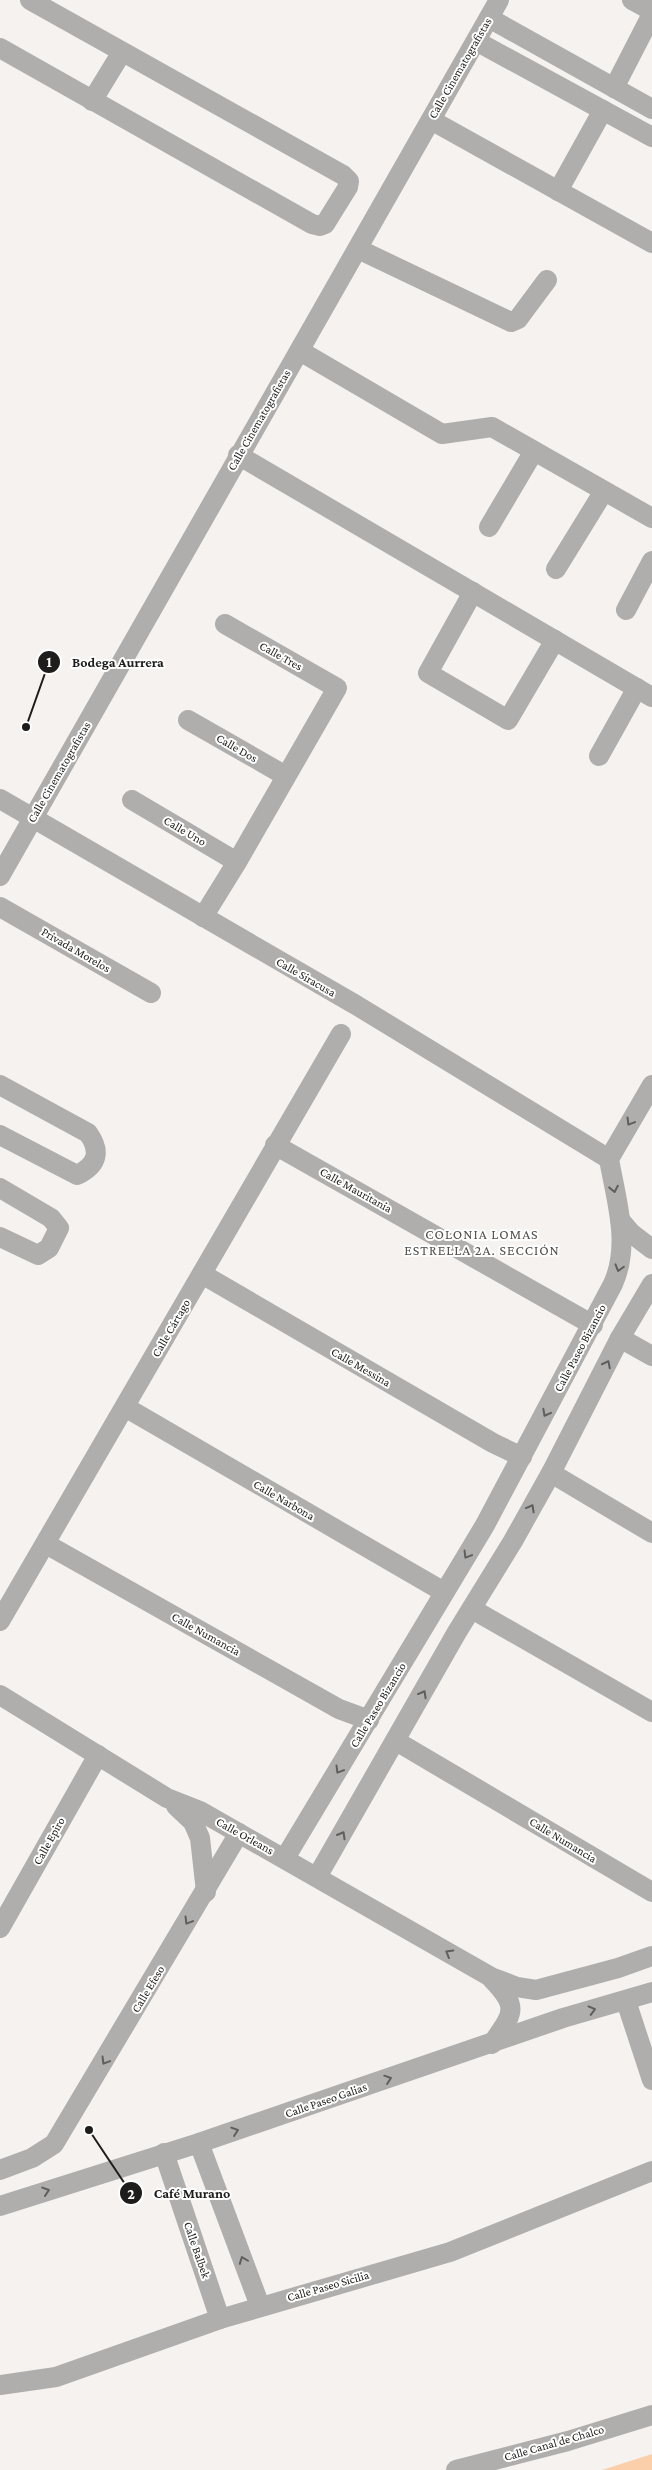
<svg xmlns="http://www.w3.org/2000/svg" width="652" height="2470" font-family="'Crimson Pro',serif">
	<style>
		.green { fill: #fccfab }
		.lines { fill: none; stroke-linecap: round; stroke-linejoin: round }
		.minor { stroke: #afaeac; stroke-width: 20 }
		.oneway { stroke: #5f5e5d }
		.labels { text-anchor: middle; stroke-width: 4; stroke-linejoin: round; paint-order: stroke }
		.street-label { font-size: 12px; fill: #1e1d1c; stroke: #fff }
		.neighbourhood-label { font-size: 14px; letter-spacing: 1px; fill: #54514f; stroke: #fff }
		.leader { fill: none; stroke: #1e1d1c; stroke-width: 2 }
		.callout-dot { fill: #1e1d1c; stroke: #fff; stroke-width: 2 }
		.mark-label { font-size: 15px; text-anchor: middle; font-weight: bold; fill: #fff }
		.callout-label { font-size: 14px; text-anchor: middle; font-weight: bold; fill: #1e1d1c; stroke: #fff; stroke-width: 4; stroke-linejoin: round; paint-order: stroke }
	</style>
	<rect width="100%" height="100%" fill="#f5f2f0"/>
	<!-- green -->
	<path class="green" d="M652,2454V2470H602Z"/>
	<g class="lines">
		<!-- minor -->
		<g class="minor">
			<path d="M632,0L652,11"/>
			<path d="M489,18L652,109"/>
			<path d="M476,41L652,137"/>
			<path d="M0,48L312,224L320,226L325,224L348,187L349,181L343,175L30,0"/>
			<path d="M614,88L652,14"/>
			<path d="M92,101L122,52"/>
			<path d="M431,120L652,243"/>
			<path d="M558,191L603,110"/>
			<path d="M358,249L511,322L518,319L547,280"/>
			<path d="M300,351L442,434L492,427L652,518"/>
			<path d="M238,455L652,697"/>
			<path d="M489,527L534,451"/>
			<path d="M556,569L604,491"/>
			<path d="M473,592L428,673L508,720L555,640"/>
			<path d="M626,610L652,561"/>
			<path d="M188,720L286,776"/>
			<path d="M599,756L637,688"/>
			<path d="M0,799L356,1005L609,1159"/>
			<path d="M132,800L237,862"/>
			<path d="M0,876L499,0"/>
			<path d="M0,907L151,993"/>
			<path d="M203,917L237,862L337,688L225,624"/>
			<path d="M0,1085L88,1133C101,1151 98,1165 77,1175L0,1135"/>
			<path d="M275,1145L593,1325"/>
			<path d="M609,1159L652,1085"/>
			<path d="M0,1188L51,1218L59,1228L49,1248L38,1255L0,1237"/>
			<path d="M620,1220L631,1233L652,1249"/>
			<path d="M202,1274L493,1443L522,1457"/>
			<path d="M620,1338L652,1356"/>
			<path d="M125,1407L444,1592"/>
			<path d="M551,1473L652,1533"/>
			<path d="M46,1544L339,1709L369,1720"/>
			<path d="M472,1609L652,1712"/>
			<path d="M0,1621L341,1034"/>
			<path d="M0,1695L167,1798L200,1811L491,1977L517,1987L536,1990L618,1968L652,1956"/>
			<path d="M396,1741L652,1892"/>
			<path d="M176,1806L193,1822L200,1838L206,1892"/>
			<path d="M285,1858L485,1525L613,1284C631,1244 616,1200 609,1159"/>
			<path d="M317,1877L457,1632L513,1541L551,1473L620,1338L652,1284"/>
			<path d="M0,1928L98,1755"/>
			<path d="M626,2001L652,2080"/>
			<path d="M492,2044C513,2013 520,2008 492,1979"/>
			<path d="M199,2143L260,2306"/>
			<path d="M164,2153L220,2319"/>
			<path d="M0,2170L32,2158L54,2144L239,1833"/>
			<path d="M0,2206L199,2143L563,2018L652,1992"/>
			<path d="M0,2385L56,2377L220,2319L450,2252L652,2171"/>
			<path d="M456,2470L568,2441L652,2415"/>
		</g>
	</g>
	<!-- one-way arrows -->
	<defs><path id="oneway-chevron" d="M-2-3.5L2.5 0L-2 3.5" fill="none" stroke-width="1.6" stroke-linecap="round" stroke-linejoin="round" transform="scale(1.25)"/></defs>
	<g class="oneway">
		<use href="#oneway-chevron" transform="translate(630 1122) rotate(121)"/>
		<use href="#oneway-chevron" transform="translate(614 1189) rotate(79)"/>
		<use href="#oneway-chevron" transform="translate(619 1268) rotate(106)"/>
		<use href="#oneway-chevron" transform="translate(607 1364) rotate(-63)"/>
		<use href="#oneway-chevron" transform="translate(546 1413) rotate(118)"/>
		<use href="#oneway-chevron" transform="translate(531 1508) rotate(-61)"/>
		<use href="#oneway-chevron" transform="translate(467 1555) rotate(121)"/>
		<use href="#oneway-chevron" transform="translate(423 1694) rotate(-61)"/>
		<use href="#oneway-chevron" transform="translate(339 1770) rotate(121)"/>
		<use href="#oneway-chevron" transform="translate(342 1835) rotate(-60)"/>
		<use href="#oneway-chevron" transform="translate(188 1921) rotate(121)"/>
		<use href="#oneway-chevron" transform="translate(449 1953) rotate(-150)"/>
		<use href="#oneway-chevron" transform="translate(592 2010) rotate(-15)"/>
		<use href="#oneway-chevron" transform="translate(105 2061) rotate(121)"/>
		<use href="#oneway-chevron" transform="translate(388 2079) rotate(-19)"/>
		<use href="#oneway-chevron" transform="translate(235 2131) rotate(-19)"/>
		<use href="#oneway-chevron" transform="translate(46 2191) rotate(-18)"/>
		<use href="#oneway-chevron" transform="translate(243 2260) rotate(-111)"/>
	</g>
	<g class="labels">
		<!-- street labels -->
		<g class="street-label">
			<text transform="translate(460 68) rotate(-60)" y="4">Calle Cinematografistas</text>
			<text transform="translate(259 420) rotate(-60)" y="4">Calle Cinematografistas</text>
			<text transform="translate(281 656) rotate(29)" y="4">Calle Tres</text>
			<text transform="translate(237 748) rotate(30)" y="4">Calle Dos</text>
			<text transform="translate(59 772) rotate(-60)" y="4">Calle Cinematografistas</text>
			<text transform="translate(185 831) rotate(30)" y="4">Calle Uno</text>
			<text transform="translate(76 950) rotate(30)" y="4">Privada Morelos</text>
			<text transform="translate(306 977) rotate(30)" y="4">Calle Siracusa</text>
			<text transform="translate(356 1190) rotate(29)" y="4">Calle Mauritania</text>
			<text transform="translate(171 1328) rotate(-60)" y="4">Calle Cártago</text>
			<text transform="translate(580 1348) rotate(-62)" y="4">Calle Paseo Bizancio</text>
			<text transform="translate(361 1367) rotate(30)" y="4">Calle Messina</text>
			<text transform="translate(284 1500) rotate(30)" y="4">Calle Narbona</text>
			<text transform="translate(206 1634) rotate(29)" y="4">Calle Numancia</text>
			<text transform="translate(378 1705) rotate(-59)" y="4">Calle Paseo Bizancio</text>
			<text transform="translate(245 1836) rotate(29)" y="4">Calle Orleans</text>
			<text transform="translate(563 1840) rotate(31)" y="4">Calle Numancia</text>
			<text transform="translate(49 1841) rotate(-61)" y="4">Calle Epiro</text>
			<text transform="translate(148 1989) rotate(-59)" y="4">Calle Efeso</text>
			<text transform="translate(326 2100) rotate(-19)" y="4">Calle Paseo Galias</text>
			<text transform="translate(197 2250) rotate(71)" y="4">Calle Balbek</text>
			<text transform="translate(328 2286) rotate(-16)" y="4">Calle Paseo Sicilia</text>
			<text transform="translate(554 2443) rotate(-16)" y="4">Calle Canal de Chalco</text>
		</g>
		<!-- neighbourhood labels -->
		<g class="neighbourhood-label">
			<text x="482" y="1239">COLONIA LOMAS<tspan x="482" dy="16">ESTRELLA 2A. SECCIÓN</tspan></text>
		</g>
	</g>
	<!-- callouts -->
	<path class="leader" d="M26 727L49 662M89 2130L131 2193"/>
	<g class="callout-dot">
		<circle cx="26" cy="727" r="5"/>
		<circle cx="89" cy="2130" r="5"/>
		<circle cx="49" cy="662" r="12"/>
		<circle cx="131" cy="2193" r="12"/>
	</g>
	<g class="mark-label">
		<text x="49" y="667">1</text>
		<text x="131" y="2199">2</text>
	</g>
	<g class="callout-label">
		<text x="118" y="667">Bodega Aurrera</text>
		<text x="192" y="2198">Café Murano</text>
	</g>
</svg>
